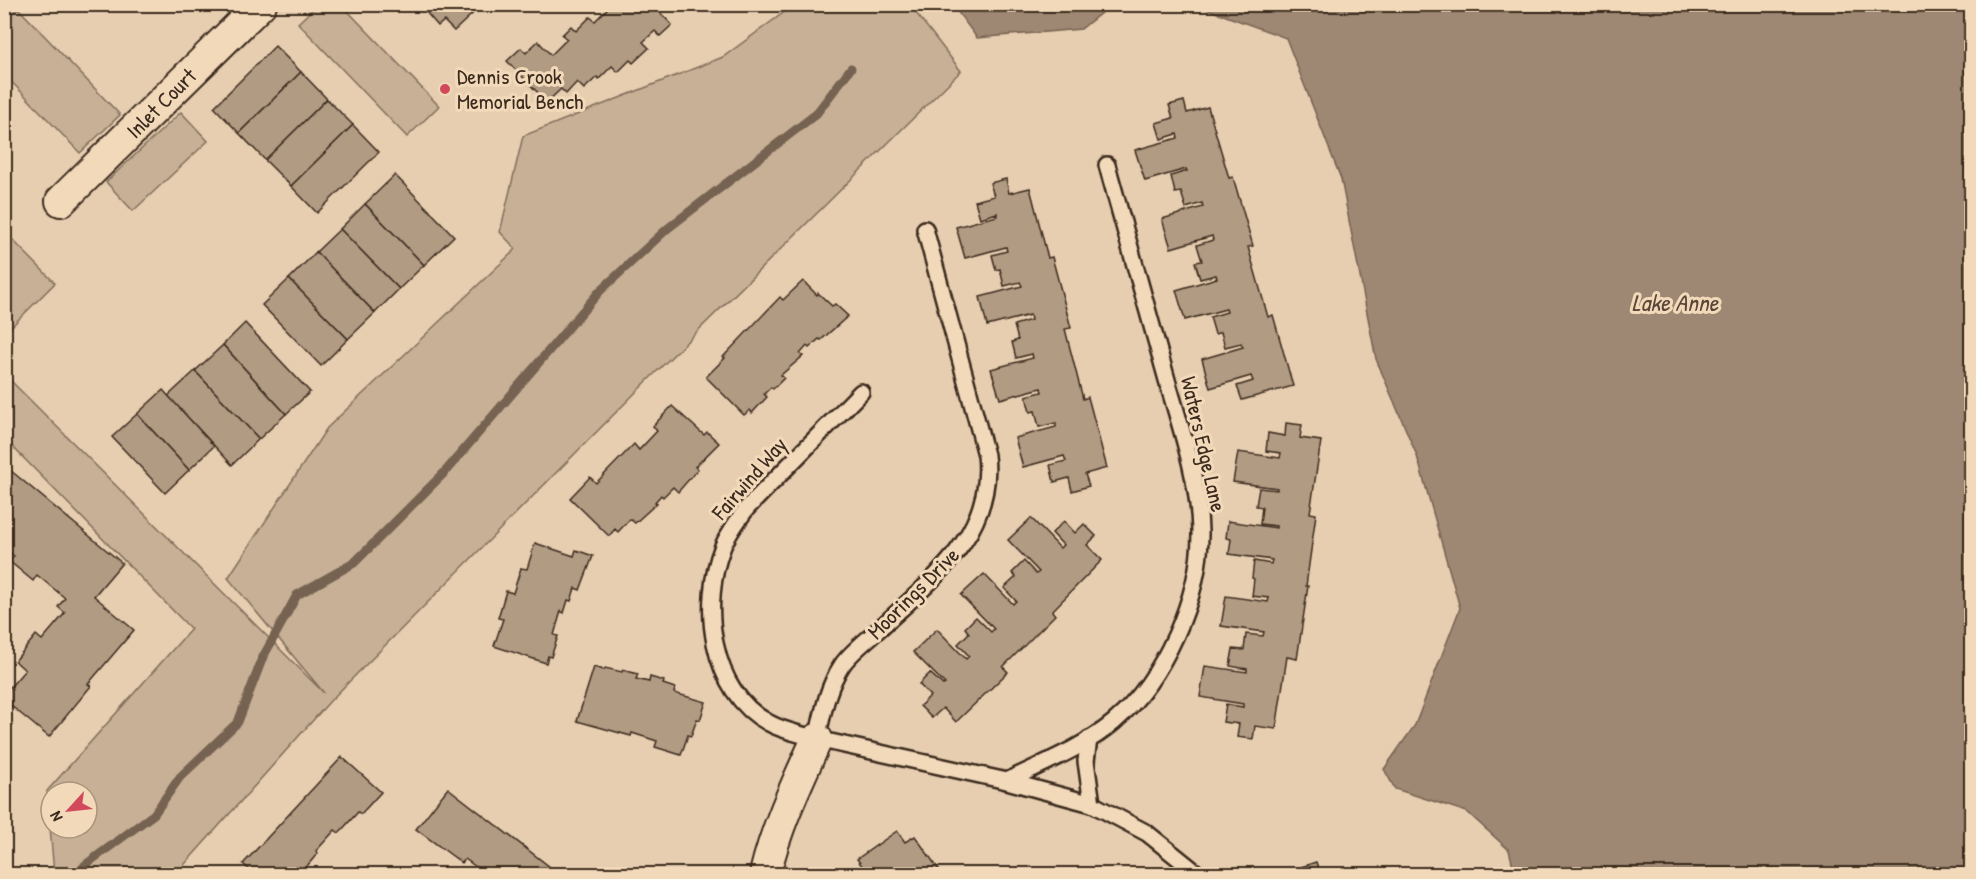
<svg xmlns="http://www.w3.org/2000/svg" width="1976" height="879" font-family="'Patrick Hand',sans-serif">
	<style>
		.green { fill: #c7b096; stroke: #816d5a; stroke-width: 1.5; fill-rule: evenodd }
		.water { fill: #9e8873; stroke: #766251; stroke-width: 1.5 }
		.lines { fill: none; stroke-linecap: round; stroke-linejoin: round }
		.stream { stroke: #766251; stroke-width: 9 }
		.building { fill: #b19b83; stroke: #3b2a1e; stroke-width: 1.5 }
		.service-casing { stroke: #3b2a1e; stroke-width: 20 }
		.minor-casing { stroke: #3b2a1e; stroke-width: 34 }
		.service { stroke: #f2d9ba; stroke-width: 15 }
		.minor { stroke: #f2d9ba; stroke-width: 30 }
		.poi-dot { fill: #d1495b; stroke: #f2d9ba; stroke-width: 2 }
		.labels { text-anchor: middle; stroke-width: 6; stroke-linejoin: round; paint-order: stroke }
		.poi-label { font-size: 22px; fill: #3b2a1e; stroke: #f2d9ba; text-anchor: start }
		.street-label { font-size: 22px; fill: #3b2a1e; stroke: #f2d9ba }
		.water-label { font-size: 24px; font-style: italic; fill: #594638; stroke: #f2d9ba }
	</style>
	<rect width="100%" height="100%" fill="#e7ceb1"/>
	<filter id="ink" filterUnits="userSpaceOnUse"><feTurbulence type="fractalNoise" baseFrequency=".0167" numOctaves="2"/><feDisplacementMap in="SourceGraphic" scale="12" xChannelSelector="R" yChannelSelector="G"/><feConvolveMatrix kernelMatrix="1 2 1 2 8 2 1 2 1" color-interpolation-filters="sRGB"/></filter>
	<g filter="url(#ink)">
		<!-- green -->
		<g class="green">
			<path d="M317,5H342L439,106L407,137L298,23Z"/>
			<path d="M794,5H910L961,71L648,380L331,700L176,874H54L47,791L191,629L5,439V375L324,693L228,578L327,428L516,249L500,232L523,136L723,57ZM51,792H87V828H51Z"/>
			<path d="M18,8L120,115L80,153L5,75V21Z"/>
			<path d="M181,112L208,141L133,211L106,182Z"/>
			<path d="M5,232L55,283L5,333Z"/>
		</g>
		<!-- water -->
		<g class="water">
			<path d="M965,5V4L1191,5L1106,9L1081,29L977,38L957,11Z"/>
			<path d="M1196,5H1971V874H1515L1509,850L1467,812L1395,789L1384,769L1415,725L1460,608L1417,456L1376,359L1341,179L1286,38Z"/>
		</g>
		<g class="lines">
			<!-- stream -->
			<path class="stream" d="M79,874L85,865L154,814L180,777L238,722L263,657L297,595L354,563L444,473L600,291L667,229L816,114L851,68"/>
		</g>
		<!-- building -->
		<g class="building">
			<path d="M419,4H483L454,31L444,21L438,26Z"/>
			<path d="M603,4H652L672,25L660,36L655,31L643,42L649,48L633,63L630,60L618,72L612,66L599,79L597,77L584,89L577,82L566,94L561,89L547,102L507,61L521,48L526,53L538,41L551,55L567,39L562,35L571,26L576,31L590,17L595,21L607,9Z"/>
			<path d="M275,46L301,72L239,133L214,107Z"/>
			<path d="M301,72L327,99L265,160L239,133Z"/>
			<path d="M327,99L353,125L291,186L265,160Z"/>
			<path d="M1184,101L1187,113L1208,107L1229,178L1233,177L1253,246L1248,247L1268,317L1273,315L1293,386L1242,400L1237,386L1253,381L1251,376L1210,388L1202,359L1243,347L1241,343L1225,347L1221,332L1215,334L1210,317L1227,312L1226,309L1185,320L1176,290L1217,278L1216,275L1200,279L1195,262L1202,261L1197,245L1213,240L1212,236L1171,248L1162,219L1203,207L1202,203L1186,208L1181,192L1175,193L1171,176L1187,171L1186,169L1145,181L1135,150L1178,138L1177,134L1161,139L1156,123L1173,118L1169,105Z"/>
			<path d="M353,125L379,152L317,213L291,186Z"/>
			<path d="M395,175L454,236L424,265L365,204Z"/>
			<path d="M1006,179L1009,193L1030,188L1048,258L1052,257L1071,328L1065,329L1083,399L1088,397L1107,468L1085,474L1089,486L1072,491L1069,478L1054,482L1050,465L1066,461L1064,456L1023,467L1015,438L1056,427V423L1039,427L1035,411L1030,412L1026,396L1042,392L1041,388L1000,399L991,369L1033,358L1032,354L1016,358L1012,342L1018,340L1014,325L1031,320L1030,315L987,326L980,297L1022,286L1020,282L1004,286L1000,269L996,270L992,255L1007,251L1006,247L965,258L956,227L997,216V213L980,218L975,201L994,196L990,183Z"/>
			<path d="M365,204L424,265L399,289L340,229Z"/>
			<path d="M340,229L399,289L375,313L316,252Z"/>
			<path d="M316,252L375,313L348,339L289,279Z"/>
			<path d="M289,279L348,339L321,366L262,305Z"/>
			<path d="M803,281L817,295L818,293L832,306L835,304L848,316L821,340L819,339L809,348L807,346L800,354L803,356L781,375L784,378L773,389L771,387L764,394L767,397L752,413L750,410L744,415L706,377L725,358L723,357L780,297L783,300Z"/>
			<path d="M245,323L310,392L286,414L223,345Z"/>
			<path d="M223,345L286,414L259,439L195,371Z"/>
			<path d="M195,371L259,439L232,465L168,396Z"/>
			<path d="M163,390L214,446L189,470L137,414Z"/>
			<path d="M672,406L704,435L707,432L719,443L695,467L698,469L678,492L673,487L663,497L661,495L655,502L657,503L635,523L630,519L618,532L615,529L609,536L570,498L590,477L596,483L634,444L639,450L657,431L653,426Z"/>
			<path d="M137,414L189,470L165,493L112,437Z"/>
			<path d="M1286,423L1302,425L1300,438L1321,441L1310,513L1316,514L1306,586H1308L1297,659L1287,657L1276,729L1255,726L1253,739L1237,737L1239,724L1223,722L1226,704L1243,707V704L1200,697L1205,666L1247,672V669L1230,666L1233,649L1244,650L1246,634L1263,636L1264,632L1221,626L1226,596L1268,602L1269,598L1252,596L1254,579L1252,578L1254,561L1271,564L1272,560L1229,554L1231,539L1226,538L1228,521L1276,528V526L1260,524L1262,507L1256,506L1259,488L1277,490V488L1233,482L1238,452L1280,458L1281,453L1266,451L1268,433L1285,436Z"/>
			<path d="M4,465L122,563L94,596L134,630L88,684L91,686L49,737L4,700V694L25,670L15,661L36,635L42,640L65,613L58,607L65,598L37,575L33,581L9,561L14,556L4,548Z"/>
			<path d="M1031,518L1060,548L1063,545L1052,533L1064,521L1075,533L1084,524L1096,536L1087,545L1102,560L1052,611L1055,615L1003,667L1008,672L956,722L943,708L932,718L920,706L930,696L919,684L930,673L943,685L945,684L913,652L937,629L966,659L969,656L958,644L969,633L965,628L976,617L991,632L994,629L961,595L984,574L1013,604L1016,601L1004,588L1016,577L1012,573L1024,561L1036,574L1039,572L1008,540Z"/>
			<path d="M535,543L574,556L576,550L593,556L580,590L575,588L571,601L568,600L564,613L561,611L554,635L558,636L551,657L548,656L546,663L494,646L503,619L498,618L506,591L513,593L521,568L527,569Z"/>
			<path d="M594,667L604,670L605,668L622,672L623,670L638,674L636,679L649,682L650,677L664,681L663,684L675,688L674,693L706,702L700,720L697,719L691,736L688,735L681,755L655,747L657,741L632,733L631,736L577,721Z"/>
			<path d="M342,757L381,792L361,814L358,812L339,833L335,830L316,851L318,853L301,873L302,874H254L243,864Z"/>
			<path d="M448,788L559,874H486L465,859L462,863L416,829Z"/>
			<path d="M897,831L905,842L915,836L942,874H868L857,859Z"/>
			<path d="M1316,862L1320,874H1304L1301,867Z"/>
		</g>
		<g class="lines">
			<defs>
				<g id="service">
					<path d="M861,392L747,508C738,520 729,532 723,546C700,603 710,692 769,723C783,731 801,734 817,739L1007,781L1092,804L1147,833L1198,874"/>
					<path d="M817,739C823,713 827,688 842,665C851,652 866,641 878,630C930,581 995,535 986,455L925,229"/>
					<path d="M1089,739L1086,761L1092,804"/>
					<path d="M1007,781C1043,763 1083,748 1114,722C1164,679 1201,596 1200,531C1199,481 1181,429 1167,380C1147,308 1127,237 1107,165"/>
				</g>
				<g id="minor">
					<path d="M61,201L261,4"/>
					<path d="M765,874C776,827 797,783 817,739"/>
				</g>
			</defs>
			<!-- service casing -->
			<use href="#service" class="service-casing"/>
			<!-- minor casing -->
			<use href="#minor" class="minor-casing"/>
			<!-- service -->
			<use href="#service" class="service"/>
			<!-- minor -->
			<use href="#minor" class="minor"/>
		</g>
	</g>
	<!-- markers -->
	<circle class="poi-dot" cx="445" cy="89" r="6"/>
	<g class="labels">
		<!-- poi labels -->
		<g class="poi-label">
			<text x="457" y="84">Dennis Crook<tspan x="457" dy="25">Memorial Bench</tspan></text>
		</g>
		<!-- street labels -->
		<g class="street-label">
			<text transform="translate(161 103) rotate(-45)" y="8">Inlet Court</text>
			<text transform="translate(1204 444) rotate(77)" y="8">Waters Edge Lane</text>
			<text transform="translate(749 478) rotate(-49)" y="8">Fairwind Way</text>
			<text transform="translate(913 593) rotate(-45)" y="8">Moorings Drive</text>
		</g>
		<!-- water labels -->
		<g class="water-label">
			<text x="1675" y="311">Lake Anne</text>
		</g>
	</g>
	<!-- margin -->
	<rect width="1976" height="879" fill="none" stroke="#f2d9ba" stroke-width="24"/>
	<rect x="12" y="12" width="1952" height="855" fill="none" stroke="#3b2a1e" stroke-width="2" filter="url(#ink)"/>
	<!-- north arrow -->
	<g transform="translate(69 810) rotate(243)"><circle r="28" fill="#f2d9ba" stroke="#a9937c" stroke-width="1.5"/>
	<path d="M0-4.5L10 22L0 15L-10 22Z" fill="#d1495b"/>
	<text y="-9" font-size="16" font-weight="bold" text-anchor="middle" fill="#3b2a1e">N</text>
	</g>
</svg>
